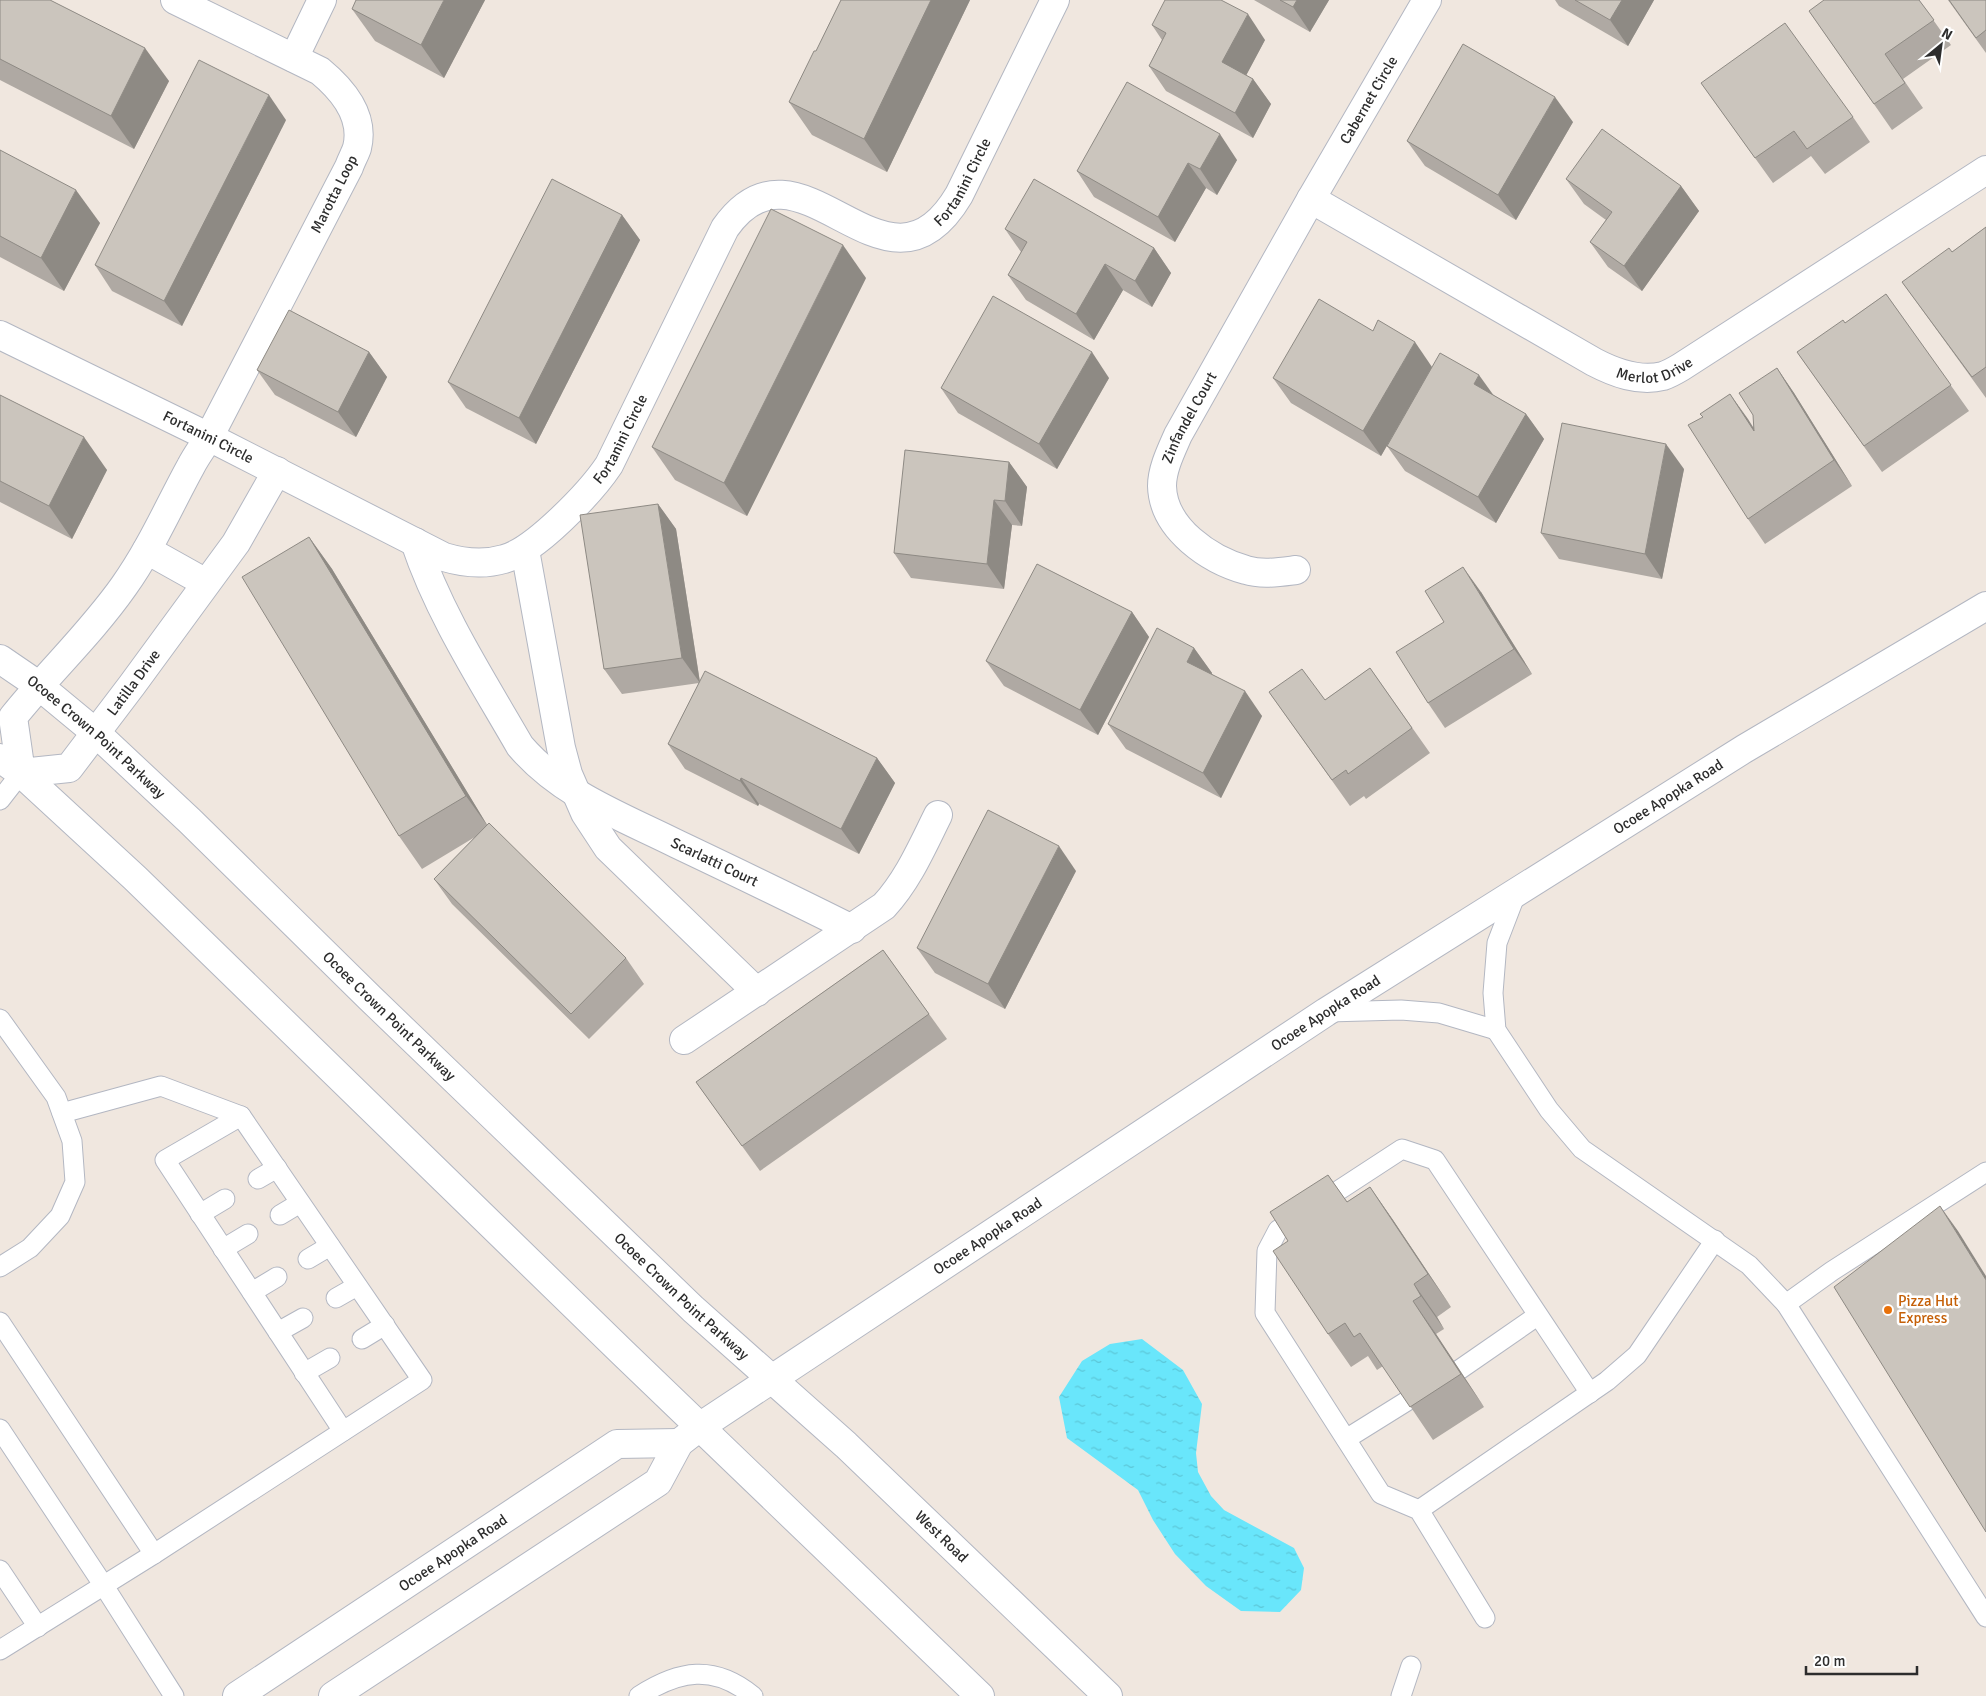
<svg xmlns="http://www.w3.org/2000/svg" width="1986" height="1696" font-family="Signika,sans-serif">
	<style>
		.water { fill: url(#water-ripples) }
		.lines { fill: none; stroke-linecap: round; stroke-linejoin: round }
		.service-casing { stroke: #b3b7c2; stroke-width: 21 }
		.minor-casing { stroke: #b3b7c2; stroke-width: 30 }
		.tertiary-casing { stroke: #b3b7c2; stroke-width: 30 }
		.secondary-casing { stroke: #b3b7c2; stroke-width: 30 }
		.service { stroke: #fff; stroke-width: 19 }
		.minor { stroke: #fff; stroke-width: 28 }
		.tertiary { stroke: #fff; stroke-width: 28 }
		.secondary { stroke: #fff; stroke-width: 28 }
		.wall { fill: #afa9a3 }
		.shaded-wall { fill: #8e8a84 }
		.building { fill: #cbc5bd; stroke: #8e8a84 }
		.food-dot { fill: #e8710a; stroke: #fff; stroke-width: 2 }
		.labels { text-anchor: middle; stroke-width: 5; stroke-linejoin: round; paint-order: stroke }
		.street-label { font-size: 15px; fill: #2d2d2d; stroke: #fff }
		.food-label { font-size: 15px; fill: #c56008; stroke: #fff; text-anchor: start }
	</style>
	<defs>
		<pattern id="water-ripples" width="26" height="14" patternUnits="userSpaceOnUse" patternTransform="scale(1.25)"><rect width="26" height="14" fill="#69e6fb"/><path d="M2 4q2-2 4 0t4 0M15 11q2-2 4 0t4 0" fill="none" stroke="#5bc6d7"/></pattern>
	</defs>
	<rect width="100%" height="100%" fill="#f0e7df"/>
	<!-- water -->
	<path class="water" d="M1142,1339L1183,1370L1202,1404L1196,1453L1198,1472L1211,1496L1224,1510L1294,1548L1304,1568L1301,1590L1280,1612L1241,1611L1206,1586L1175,1554L1153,1520L1138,1490L1067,1438L1059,1397L1082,1361L1110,1344Z"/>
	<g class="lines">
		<defs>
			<g id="service">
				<path d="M0,800L21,773"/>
				<path d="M1517,891L1497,943L1493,993L1496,1030L1549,1110L1582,1149L1749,1265L1786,1304L1986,1617"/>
				<path d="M1328,1012L1401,1010L1439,1013L1496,1030"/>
				<path d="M0,1019L56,1097L72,1141L75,1182L60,1216L30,1248L0,1267"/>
				<path d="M241,1116L165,1160L343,1431"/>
				<path d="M258,1179L277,1168"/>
				<path d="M200,1214L225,1199"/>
				<path d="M280,1215L300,1203"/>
				<path d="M223,1249L248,1234"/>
				<path d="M308,1259L330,1246"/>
				<path d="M252,1292L277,1277"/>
				<path d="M336,1298L357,1286"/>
				<path d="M1786,1304L1832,1271L1986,1172"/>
				<path d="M0,1322L154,1554"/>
				<path d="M278,1332L303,1318"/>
				<path d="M362,1339L385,1325"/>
				<path d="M1459,1370L1537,1316"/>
				<path d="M304,1373L330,1358"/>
				<path d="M0,1429L104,1586L174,1696"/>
				<path d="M1346,1439L1407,1401"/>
				<path d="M1419,1510L1607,1381L1637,1355L1715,1240"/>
				<path d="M0,1570L38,1627"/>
				<path d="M1485,1618L1419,1510L1381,1494L1265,1313L1267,1251L1278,1230L1402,1149L1435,1160L1590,1393"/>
				<path d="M0,1650L154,1554L422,1380L241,1116L161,1086L62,1113"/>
				<path d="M639,1696C679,1670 714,1664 753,1696"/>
				<path d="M1401,1696L1411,1666"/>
			</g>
			<g id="minor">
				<path id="s1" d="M175,0L320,71C343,90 365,116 357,148C355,154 351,161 349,167L209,437C203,447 196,456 191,466C169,506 151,548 124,586C91,633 49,672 13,717L21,773L69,768L132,685L236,543L277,471"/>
				<path d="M294,58L322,0"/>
				<path id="s2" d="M1311,199L1594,362C1615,373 1639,382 1663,376C1669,374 1676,370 1681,367L1986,170"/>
				<path id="s3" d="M0,335L209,437L444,557C464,563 484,565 504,559C535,551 591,492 609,465L725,228C801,120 885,320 959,195L1055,0"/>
				<path id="s4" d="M415,542C439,614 482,680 520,746C562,795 621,816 677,844C736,872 794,900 852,929"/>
				<path d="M147,550L206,583"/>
				<path d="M525,550L561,748L568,774L585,813L608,848L757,992"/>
				<path id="s5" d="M1296,570C1280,572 1262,575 1246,570C1210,560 1163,529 1162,486C1162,469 1171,451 1178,435L1311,199L1427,0"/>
				<path d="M684,1040L884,906C908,880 922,847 938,815"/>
			</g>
			<g id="tertiary">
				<path id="s6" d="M0,659L38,685L96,733L190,821L370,998L693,1309L846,1445L1108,1696"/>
				<path d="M0,758L21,773L135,878L622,1352L980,1696"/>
			</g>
			<g id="secondary">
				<path id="s7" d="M237,1696L617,1444L679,1443"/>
				<path id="s8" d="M333,1696L658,1482L679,1443L701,1426L1326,1012L1744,749L1986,606"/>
			</g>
		</defs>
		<!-- service casing -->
		<use href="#service" class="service-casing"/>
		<!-- minor casing -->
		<use href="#minor" class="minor-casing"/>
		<!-- tertiary casing -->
		<use href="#tertiary" class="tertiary-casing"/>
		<!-- secondary casing -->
		<use href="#secondary" class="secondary-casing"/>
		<!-- service -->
		<use href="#service" class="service"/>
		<!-- minor -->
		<use href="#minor" class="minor"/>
		<!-- tertiary -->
		<use href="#tertiary" class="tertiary"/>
		<!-- secondary -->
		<use href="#secondary" class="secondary"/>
	</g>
	<!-- wall -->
	<g class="wall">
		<path d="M0,0L169,81L134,149L0,80Z"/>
		<path d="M485,0L444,78L375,41L352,9Z"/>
		<path d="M841,0H970L887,172L812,135L789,102L816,51Z"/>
		<path d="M1254,0H1329L1310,32Z"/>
		<path d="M1555,0H1654L1628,46L1559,6Z"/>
		<path d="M1919,0L1951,45L1903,79L1923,108L1892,130L1809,11Z"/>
		<path d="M1948,0H1986V53Z"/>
		<path d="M1152,25L1265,40L1246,75L1253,79L1271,104L1253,138L1166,91L1149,66L1162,40Z"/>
		<path d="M1701,83L1853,117L1870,142L1825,174L1811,156L1773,183Z"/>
		<path d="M286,120L182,326L112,291L95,265Z"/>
		<path d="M1573,122L1516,220L1425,166L1407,141Z"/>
		<path d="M0,150L100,223L64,291L0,257Z"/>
		<path d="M1237,160L1217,195L1206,188L1175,242L1094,197L1077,171Z"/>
		<path d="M1566,179L1681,186L1699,211L1642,291L1608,267L1590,242L1606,220L1584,204Z"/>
		<path d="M622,215L640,240L536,444L466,408L448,382Z"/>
		<path d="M1986,227V398L1902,282L1952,252Z"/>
		<path d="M1005,229L1154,248L1171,273L1152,307L1123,290L1094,340L1026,300L1008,275L1021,252Z"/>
		<path d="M866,278L747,516L675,480L652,447Z"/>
		<path d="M1886,294L1969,411L1882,472L1797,352L1845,323Z"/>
		<path d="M369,352L387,377L356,437L275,395L257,370Z"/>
		<path d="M1432,367L1493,395L1526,414L1544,439L1496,523L1405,471L1387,446L1419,390L1381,456L1291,403L1273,378Z"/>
		<path d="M1777,368L1794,393L1852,486L1765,544L1748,519L1702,417L1730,394L1753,428Z"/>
		<path d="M1109,378L1057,469L958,413L941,388Z"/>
		<path d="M0,395L107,470L72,539L0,502Z"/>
		<path d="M1009,462L1027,487L1022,526L1012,525L1004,589L911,578L894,553Z"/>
		<path d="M1684,469L1662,579L1559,559L1541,533Z"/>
		<path d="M658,504L676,529L700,682L877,758L895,783L859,854L759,804L758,806L685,769L668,744L699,683L622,694L604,669Z"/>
		<path d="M309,537L332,569L487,825L626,958L644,984L589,1039L452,904L434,879L475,837L422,869L399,836Z"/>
		<path d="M1481,592L1532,674L1445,728L1428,703L1444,622Z"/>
		<path d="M1132,612L1149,637L1098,735L1004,686L986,661Z"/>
		<path d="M1194,648L1212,673V674L1262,716L1221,798L1126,749L1108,724Z"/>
		<path d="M1370,668L1430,753L1366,799L1364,796L1350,806L1269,692L1325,700Z"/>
		<path d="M1076,871L1005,1009L935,973L917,948Z"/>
		<path d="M883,950L947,1039L760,1171L696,1082Z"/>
		<path d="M1328,1175L1347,1202L1370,1187L1393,1220L1451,1307L1437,1317L1444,1329L1436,1334L1484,1407L1433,1440L1383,1366L1377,1370L1368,1356L1351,1367L1328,1334L1288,1241Z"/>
	</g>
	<!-- shaded-wall -->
	<g class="shaded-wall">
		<path d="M444,0H485L444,78L421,45Z"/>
		<path d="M931,0H970L887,172L864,139Z"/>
		<path d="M1297,0H1329L1310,32L1293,7Z"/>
		<path d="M1622,0H1654L1628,46L1610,20Z"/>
		<path d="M1248,14L1265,40L1240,87L1222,62Z"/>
		<path d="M145,48L169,81L134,149L111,116Z"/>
		<path d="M1253,79L1271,104L1253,138L1235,113Z"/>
		<path d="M269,95L286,120L182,326L164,301Z"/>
		<path d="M1555,97L1573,122L1516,220L1498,195Z"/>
		<path d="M1220,134L1237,160L1217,195L1200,169Z"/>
		<path d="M1188,163L1206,188L1175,242L1158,217Z"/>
		<path d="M1681,186L1699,211L1642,291L1624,266Z"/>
		<path d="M76,190L100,223L64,291L41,258Z"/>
		<path d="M622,215L640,240L536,444L519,418Z"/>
		<path d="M843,245L866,278L747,516L724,483Z"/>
		<path d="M1154,248L1171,273L1152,307L1135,281Z"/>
		<path d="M1105,264L1123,290L1094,340L1076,314Z"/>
		<path d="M1415,342L1432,367L1381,456L1363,431Z"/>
		<path d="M369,352L387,377L356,437L338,412Z"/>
		<path d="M1092,352L1109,378L1057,469L1039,444Z"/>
		<path d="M1777,368L1794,393L1852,486L1834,460Z"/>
		<path d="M1479,375L1497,400L1474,384Z"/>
		<path d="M1730,394L1748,419L1771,456L1754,431Z"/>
		<path d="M1526,414L1544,439L1496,523L1478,497Z"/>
		<path d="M84,437L107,470L72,539L49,506Z"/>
		<path d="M1666,444L1684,469L1662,579L1645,554Z"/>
		<path d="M1009,462L1027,487L1022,526L1005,501Z"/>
		<path d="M994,500L1012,525L1004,589L987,564Z"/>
		<path d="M658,504L676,529L700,683L682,658Z"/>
		<path d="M309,537L332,569L489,828L466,796Z"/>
		<path d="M1463,567L1481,592L1532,674L1514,649Z"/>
		<path d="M1132,612L1149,637L1098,735L1080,710Z"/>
		<path d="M1194,648L1212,673L1205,687L1187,662Z"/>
		<path d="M1245,691L1262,716L1221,798L1203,773Z"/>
		<path d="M877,758L895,783L859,854L841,829Z"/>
		<path d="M741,778L759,804L758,806L740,781Z"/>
		<path d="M1059,846L1076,871L1005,1009L988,984Z"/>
		<path d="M1370,1187L1393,1220L1451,1307L1428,1274Z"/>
		<path d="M1940,1206L1958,1231L1986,1276V1280Z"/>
		<path d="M1414,1284L1437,1317L1444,1329L1421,1296Z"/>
		<path d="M1413,1301L1436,1334L1484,1407L1461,1374Z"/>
	</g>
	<!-- building -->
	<g class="building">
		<path d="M0,0H50L145,48L111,116L0,59Z"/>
		<path d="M356,0H444L421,45L352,9Z"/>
		<path d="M841,0H931L864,139L789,102L814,51H816Z"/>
		<path d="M1165,0H1221L1248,14L1222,62L1253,79L1235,113L1149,66L1166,33L1152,25Z"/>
		<path d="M1280,0H1297L1293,7Z"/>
		<path d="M1575,0H1622L1610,20Z"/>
		<path d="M1824,0H1919L1934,20L1885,54L1905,83L1874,104L1809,11Z"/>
		<path d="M1949,0H1986V30L1976,38Z"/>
		<path d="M1785,23L1853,117L1807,149L1794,131L1755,158L1701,83Z"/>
		<path d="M1463,44L1555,97L1498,195L1407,141Z"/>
		<path d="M199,60L269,95L164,301L95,265Z"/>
		<path d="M1127,82L1220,134L1200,169L1188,163L1158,217L1077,171Z"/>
		<path d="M1602,129L1681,186L1624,266L1590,242L1612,212L1566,179Z"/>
		<path d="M0,150L76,190L41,258L0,236Z"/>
		<path d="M552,179L622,215L519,418L448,382Z"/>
		<path d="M1034,179L1154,248L1135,281L1105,264L1076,314L1008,275L1027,242L1005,229Z"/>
		<path d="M771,209L843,245L724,483L652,447Z"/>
		<path d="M1986,227V367L1972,377L1902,282L1949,248L1952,252Z"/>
		<path d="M1886,294L1951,385L1864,446L1797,352L1843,320L1845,323Z"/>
		<path d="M993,296L1092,352L1039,444L941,388Z"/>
		<path d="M1319,299L1373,331L1378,320L1415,342L1363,431L1273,378Z"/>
		<path d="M289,310L369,352L338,412L257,370Z"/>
		<path d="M1440,353L1479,375L1474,384L1526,414L1478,497L1387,446Z"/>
		<path d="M1777,368L1834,460L1748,519L1688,425L1703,417L1700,414L1730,394L1754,431L1753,415L1739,393Z"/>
		<path d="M0,395L84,437L49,506L0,481Z"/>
		<path d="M1562,423L1666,444L1645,554L1541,533Z"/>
		<path d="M905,450L1009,462L1005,501L994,500L987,564L894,553Z"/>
		<path d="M658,504L682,658L604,669L580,515Z"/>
		<path d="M309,537L466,796L399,836L242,577Z"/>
		<path d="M1037,564L1132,612L1080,710L986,661Z"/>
		<path d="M1463,567L1514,649L1428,703L1396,652L1444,622L1425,591Z"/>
		<path d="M1157,628L1194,648L1187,662L1245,691L1203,773L1108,724Z"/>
		<path d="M1370,668L1412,728L1348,774L1346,770L1332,780L1269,692L1302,669L1325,700Z"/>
		<path d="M705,671L877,758L841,829L741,778L740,781L668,744Z"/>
		<path d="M988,810L1059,846L988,984L917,948Z"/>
		<path d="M489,823L626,958L571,1014L434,879Z"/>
		<path d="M883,950L929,1014L742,1146L696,1082Z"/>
		<path d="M1328,1175L1347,1202L1370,1187L1428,1274L1414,1284L1421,1296L1413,1301L1461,1374L1410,1407L1360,1333L1354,1337L1345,1323L1328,1334L1273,1251L1288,1241L1270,1212Z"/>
		<path d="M1940,1206L1986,1280V1532L1834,1287Z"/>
	</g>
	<!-- markers -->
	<circle class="food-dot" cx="1888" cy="1310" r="5"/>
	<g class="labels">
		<!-- street labels -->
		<g class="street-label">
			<text dy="5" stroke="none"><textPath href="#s5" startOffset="616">Cabernet Circle</textPath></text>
			<text dy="5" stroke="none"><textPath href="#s3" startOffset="1249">Fortanini Circle</textPath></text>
			<text transform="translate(334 194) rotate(-63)" y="5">Marotta Loop</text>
			<text dy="5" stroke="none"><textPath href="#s2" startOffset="391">Merlot Drive</textPath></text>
			<text dy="5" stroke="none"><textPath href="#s5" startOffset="251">Zinfandel Court</textPath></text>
			<text dy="5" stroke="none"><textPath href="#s3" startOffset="232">Fortanini Circle</textPath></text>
			<text dy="5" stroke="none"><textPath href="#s3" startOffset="728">Fortanini Circle</textPath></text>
			<text dy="5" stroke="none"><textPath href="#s1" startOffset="1132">Latilla Drive</textPath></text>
			<text dy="5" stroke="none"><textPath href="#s6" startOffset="124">Ocoee Crown Point Parkway</textPath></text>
			<text dy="5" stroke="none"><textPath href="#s8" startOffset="1615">Ocoee Apopka Road</textPath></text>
			<text dy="5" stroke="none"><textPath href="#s4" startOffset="458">Scarlatti Court</textPath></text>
			<text dy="5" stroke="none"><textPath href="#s8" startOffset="1210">Ocoee Apopka Road</textPath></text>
			<text dy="5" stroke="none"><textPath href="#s6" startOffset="529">Ocoee Crown Point Parkway</textPath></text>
			<text dy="5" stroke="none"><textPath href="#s8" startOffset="805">Ocoee Apopka Road</textPath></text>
			<text dy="5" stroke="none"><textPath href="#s6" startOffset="934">Ocoee Crown Point Parkway</textPath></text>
			<text dy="5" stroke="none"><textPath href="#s6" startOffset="1288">West Road</textPath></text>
			<text dy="5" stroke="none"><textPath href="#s7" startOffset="259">Ocoee Apopka Road</textPath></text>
		</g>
		<!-- food labels -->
		<g class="food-label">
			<text x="1898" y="1306">Pizza Hut<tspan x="1898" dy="17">Express</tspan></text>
		</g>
	</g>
	<!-- north arrow -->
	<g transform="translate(1941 45) rotate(29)" stroke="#ffffff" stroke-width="4" paint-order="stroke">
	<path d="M0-4L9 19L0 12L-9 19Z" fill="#2d2d2d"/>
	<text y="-8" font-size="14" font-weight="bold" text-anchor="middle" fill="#2d2d2d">N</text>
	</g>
	<!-- scale -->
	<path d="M1806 1666v8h111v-8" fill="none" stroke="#2d2d2d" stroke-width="2.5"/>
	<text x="1814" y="1666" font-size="15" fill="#2d2d2d" stroke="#ffffff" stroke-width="4" paint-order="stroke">20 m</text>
</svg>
